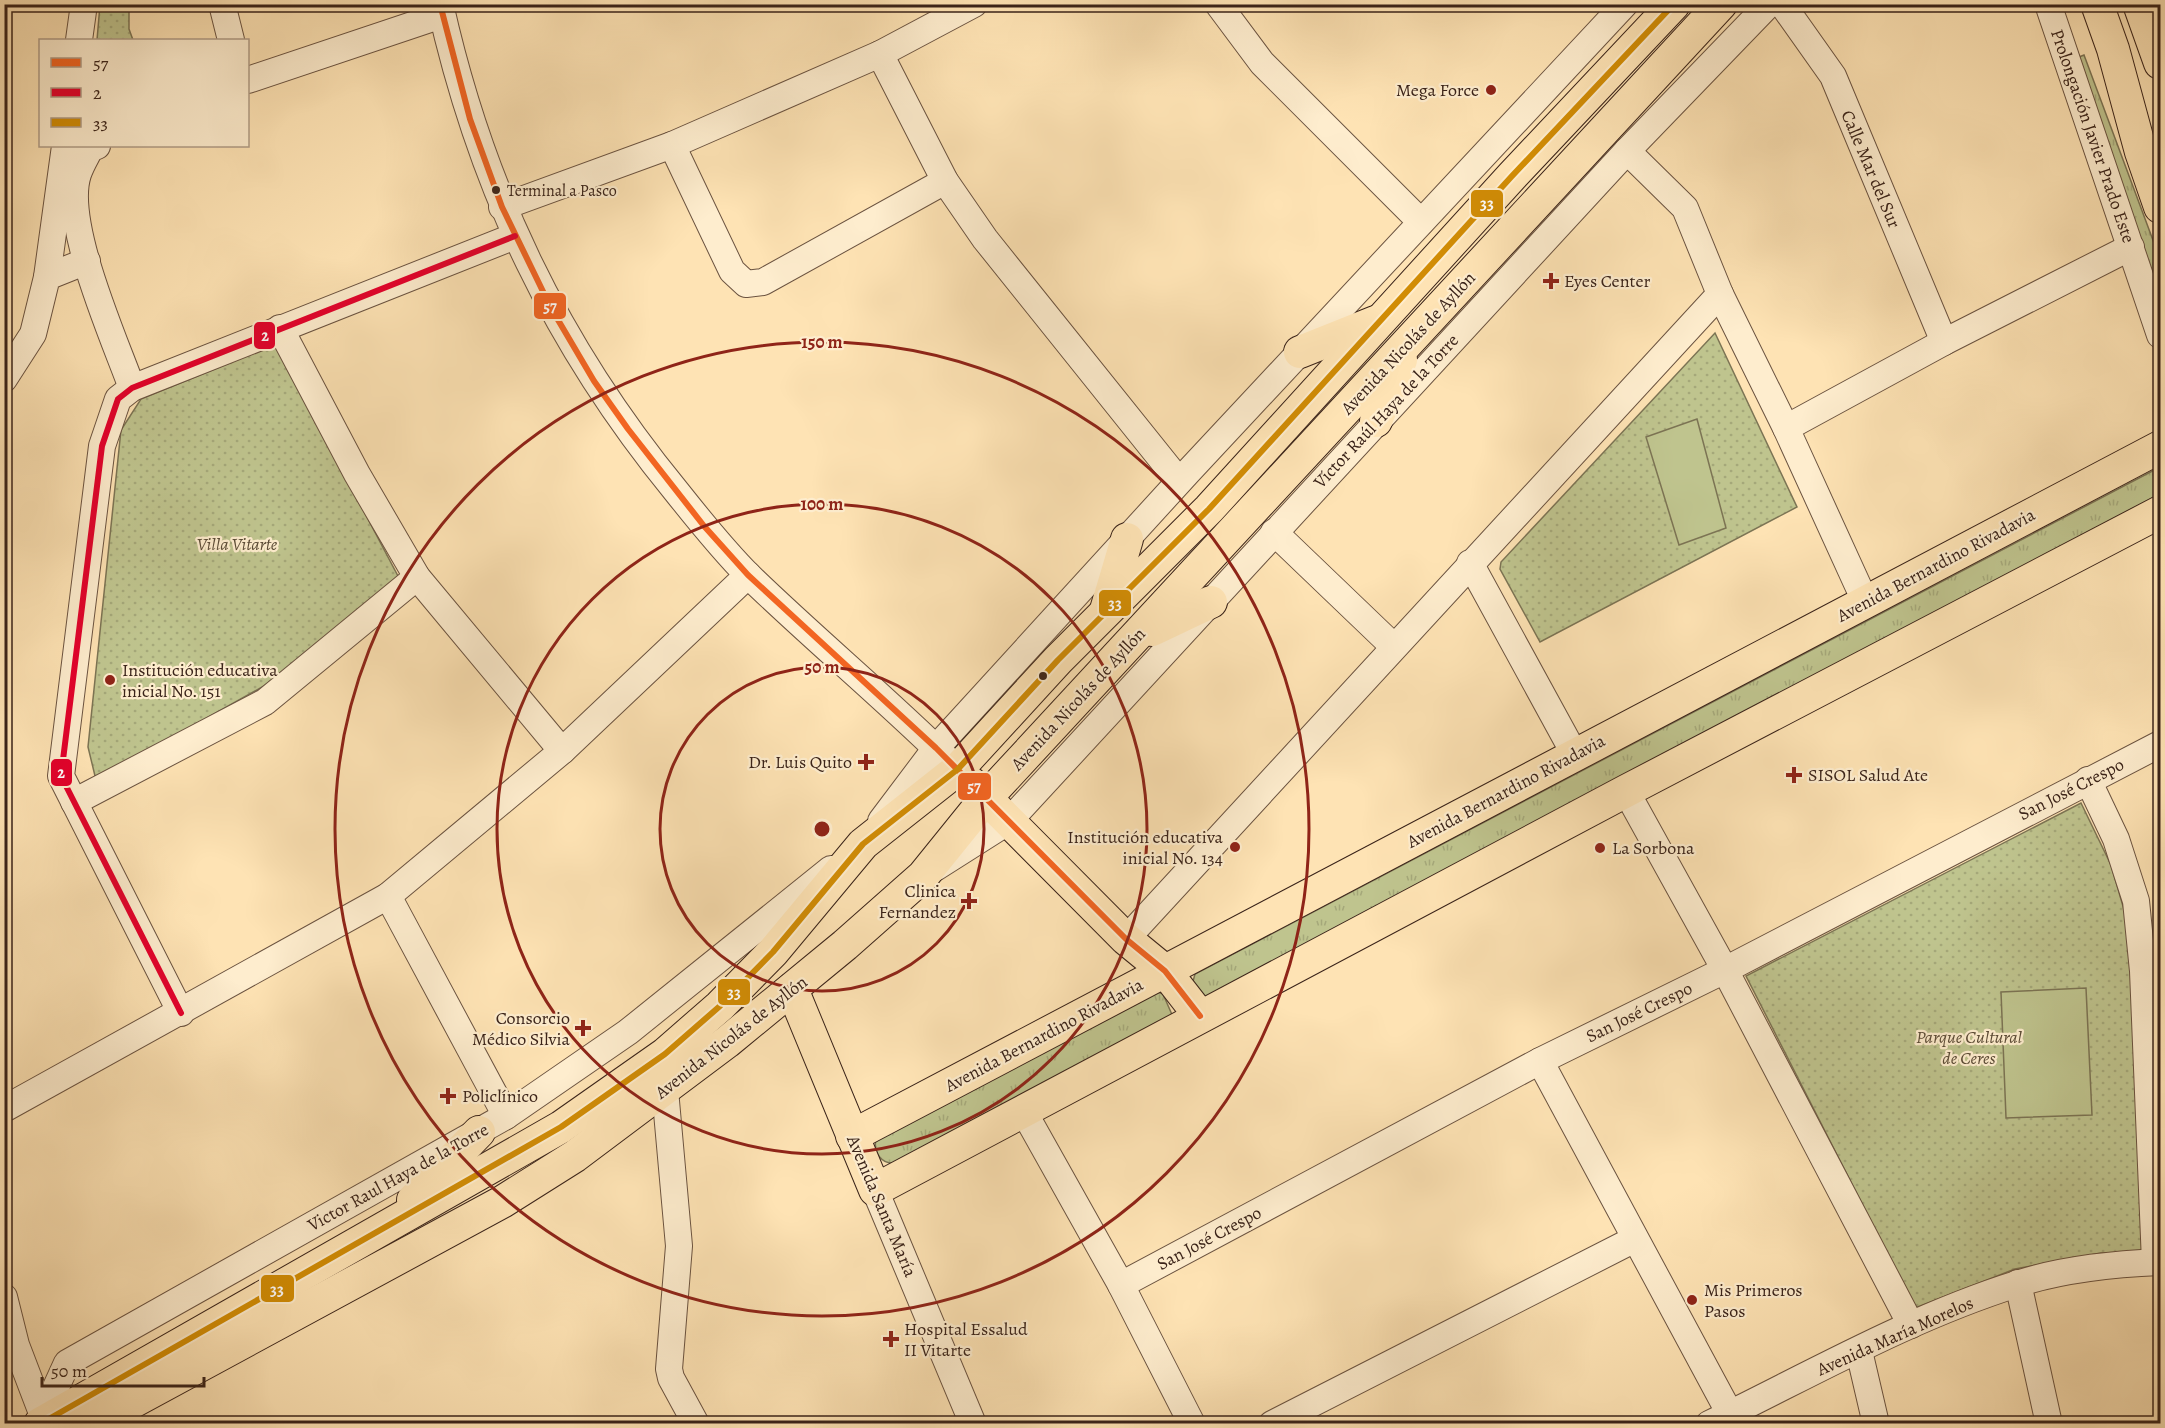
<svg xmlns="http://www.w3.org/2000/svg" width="2165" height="1428" font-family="Alegreya,serif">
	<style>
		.grass { fill: url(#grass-tufts); stroke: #7c7454; stroke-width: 1.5 }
		.park { fill: url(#park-dots); stroke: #7c7454; stroke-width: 1.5 }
		.pitch { fill: #bfc48e; stroke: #7c7454; stroke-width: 1.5 }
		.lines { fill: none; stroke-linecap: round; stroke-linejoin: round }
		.minor-casing { stroke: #6b5340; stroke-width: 28 }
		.major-casing { stroke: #3a2319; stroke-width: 34 }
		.minor { stroke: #feedce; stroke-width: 26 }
		.major { stroke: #fee3b4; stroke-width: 32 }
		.bus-1-casing { stroke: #feedce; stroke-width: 10 }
		.bus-2-casing { stroke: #feedce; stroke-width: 10 }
		.bus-3-casing { stroke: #feedce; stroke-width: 10 }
		.bus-1 { stroke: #f26522; stroke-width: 6 }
		.bus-2 { stroke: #e4002b; stroke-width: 6 }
		.bus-3 { stroke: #d18c05; stroke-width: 6 }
		.ring { fill: none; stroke: #8f2418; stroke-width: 3 }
		.poi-dot { fill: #8f2418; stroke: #feedce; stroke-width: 2 }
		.bus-dot { fill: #3a2319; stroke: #feedce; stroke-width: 2 }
		.labels { text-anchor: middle; stroke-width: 4.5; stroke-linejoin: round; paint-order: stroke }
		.bus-label { font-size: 16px; fill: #3a2319; stroke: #feedce; text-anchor: start }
		.poi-label { font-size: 18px; fill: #3a2319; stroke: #feedce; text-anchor: start }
		.street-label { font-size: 18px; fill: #3a2319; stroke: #feedce }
		.park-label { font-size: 18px; font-style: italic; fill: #5b4b36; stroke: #feedce }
		.centre { fill: #8f2418; stroke: #feedce; stroke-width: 3 }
		.ring-label { font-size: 18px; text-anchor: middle; font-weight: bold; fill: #8f2418; stroke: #feedce; stroke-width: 4.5; stroke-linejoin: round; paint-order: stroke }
		.line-badge { stroke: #feedce; stroke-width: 2 }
		.badge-label { font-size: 16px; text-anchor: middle; font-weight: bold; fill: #fff }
	</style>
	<defs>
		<pattern id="grass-tufts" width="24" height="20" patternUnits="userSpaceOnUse" patternTransform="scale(1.5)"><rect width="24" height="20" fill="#bfc48e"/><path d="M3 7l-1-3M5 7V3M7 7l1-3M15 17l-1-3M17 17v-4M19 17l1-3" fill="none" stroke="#a5a87a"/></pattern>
		<pattern id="park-dots" width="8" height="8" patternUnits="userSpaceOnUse" patternTransform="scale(1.5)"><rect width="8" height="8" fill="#bfc48e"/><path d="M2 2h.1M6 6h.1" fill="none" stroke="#a5a87a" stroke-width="1.8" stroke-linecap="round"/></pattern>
	</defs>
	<rect width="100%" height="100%" fill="#fee3b4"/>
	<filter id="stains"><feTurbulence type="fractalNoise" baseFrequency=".00333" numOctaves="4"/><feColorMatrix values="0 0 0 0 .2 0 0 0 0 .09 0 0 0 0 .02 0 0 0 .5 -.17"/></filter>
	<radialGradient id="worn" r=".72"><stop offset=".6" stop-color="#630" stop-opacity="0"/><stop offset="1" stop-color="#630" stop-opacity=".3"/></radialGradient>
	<!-- grass -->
	<g class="grass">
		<path d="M2084,55L2160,259V306L2069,61Z"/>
		<path d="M2160,467V494L1212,998L1206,999L1192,985L1195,974Z"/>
		<path d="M1158,992L1163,994L1173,1017L896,1163C882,1165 873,1153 876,1139Z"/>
	</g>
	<!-- park -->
	<g class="park">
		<path d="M100,5H129V29L133,40H97Z"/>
		<path d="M1715,333L1797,507L1540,642L1500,569L1501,562Z"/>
		<path d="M276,344L399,578L264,686L96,780L88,747L121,430L141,399Z"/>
		<path d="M2081,803L2111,865L2125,913L2131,967L2145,1252L2101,1253L2015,1269L1915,1308L1746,976Z"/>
	</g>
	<!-- pitch -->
	<g class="pitch">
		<path d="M1697,419L1726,528L1679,545L1646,437Z"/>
		<path d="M2086,988L2092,1115L2006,1118L2001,992Z"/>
	</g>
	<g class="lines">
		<defs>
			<g id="minor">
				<path d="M222,4L231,40"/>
				<path d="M440,4C481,188 557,346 676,491C699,520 723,550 749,576C814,639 884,697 948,760"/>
				<path d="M1218,4L1262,63L1421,222"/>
				<path d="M1782,4L1833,76L1944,342"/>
				<path d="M2048,4L2160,335"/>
				<path d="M79,40L84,4"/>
				<path d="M880,54L945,181L985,239L1179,481"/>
				<path d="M248,80L442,15"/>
				<path d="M672,145L732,271L746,284L763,282L945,181"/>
				<path d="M97,146L90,149C86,157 81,165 78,174C62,223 114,338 132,388"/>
				<path d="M1627,151L1685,208L1720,294L1786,428L1865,601"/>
				<path d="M502,207L672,145L880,54L974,4"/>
				<path d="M47,277L65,146"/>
				<path d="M280,328L357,474L417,577L562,751"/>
				<path d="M4,379L33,334L47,277L87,261"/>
				<path d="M1786,428L1944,342L2131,247"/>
				<path d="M1274,532L1393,646"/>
				<path d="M1470,563L1575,755"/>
				<path d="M2088,780L2116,839L2136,901L2143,971L2155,1262"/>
				<path d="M1626,791L1725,970L1911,1325"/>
				<path d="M74,802L265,702L417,577"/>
				<path d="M881,821L936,748L1188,472L1625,4"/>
				<path d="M935,868L1009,821L1627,151L1769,4"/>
				<path d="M388,896L506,1116"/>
				<path d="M1126,939L1720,294"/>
				<path d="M181,1013L61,776L102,446L118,399L132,388L515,236"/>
				<path d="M1540,1061L1730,1414"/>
				<path d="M665,1090L679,1246L669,1369L671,1378L696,1424"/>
				<path d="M4,1109L388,896L562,751L748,575"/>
				<path d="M1024,1112L1121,1285L1192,1424"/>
				<path d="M875,1190L973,1424"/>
				<path d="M2018,1283L2049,1424"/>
				<path d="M1121,1285L1540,1061L1725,970L2160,744"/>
				<path d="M4,1297L16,1345L45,1421"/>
				<path d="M1859,1351L1876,1424"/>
				<path d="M45,1421L52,1396L67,1363L506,1116L628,1032L831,869"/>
				<path d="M1272,1424L1635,1239"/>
				<path d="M1709,1424C1810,1375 1909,1318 2017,1284C2062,1269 2113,1264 2160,1262"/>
			</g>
			<g id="major">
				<path d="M2097,4L2113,49L2141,152L2160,207"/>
				<path d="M2139,4L2160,63"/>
				<path d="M1300,352L1375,322"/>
				<path d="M1376,421L1401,360"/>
				<path d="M1106,610L1127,539"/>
				<path d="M1152,630L1211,602"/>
				<path d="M971,783L1126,939L1165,971L1200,1016"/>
				<path d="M792,989L875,1190L1626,791L2160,512"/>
				<path d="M852,1136L2160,447"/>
				<path d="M413,1200L479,1132"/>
				<path d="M40,1424L561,1127L665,1054L720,1006L773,952L863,844L958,769L1058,660L1209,509L1512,176L1674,4"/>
				<path d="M92,1424L502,1202L575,1156L727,1042L845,945L923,876L986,798L1721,4"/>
			</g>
		</defs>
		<!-- minor casing -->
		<use href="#minor" class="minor-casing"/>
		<!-- major casing -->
		<use href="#major" class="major-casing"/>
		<!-- minor -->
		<use href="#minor" class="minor"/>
		<!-- major -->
		<use href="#major" class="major"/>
		<defs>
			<path id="bus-1" d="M440,4L470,119L502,207L551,308L594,381L628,429L704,526L748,575L936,748L1126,939L1165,971L1200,1016"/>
			<path id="bus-2" d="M181,1013L61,776L102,446L118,399L132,388L515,236"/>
			<path id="bus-3" d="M40,1424L561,1127L665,1054L720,1006L773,952L863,844L958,769L1058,660L1209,509L1512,176L1674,4"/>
		</defs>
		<!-- bus-1 casing -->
		<use href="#bus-1" class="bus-1-casing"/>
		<!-- bus-2 casing -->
		<use href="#bus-2" class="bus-2-casing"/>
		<!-- bus-3 casing -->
		<use href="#bus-3" class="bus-3-casing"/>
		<!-- bus-1 -->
		<use href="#bus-1" class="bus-1"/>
		<!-- bus-2 -->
		<use href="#bus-2" class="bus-2"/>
		<!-- bus-3 -->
		<use href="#bus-3" class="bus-3"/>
	</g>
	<!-- distance rings -->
	<g class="ring">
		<circle cx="822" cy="829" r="162"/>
		<circle cx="822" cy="829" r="325"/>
		<circle cx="822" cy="829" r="487"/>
	</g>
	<!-- markers -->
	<g class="poi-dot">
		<circle cx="1491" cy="90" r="6"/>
		<path d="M1548 272h6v6h6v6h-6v6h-6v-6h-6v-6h6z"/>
		<circle cx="110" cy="680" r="6"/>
		<path d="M863 753h6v6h6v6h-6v6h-6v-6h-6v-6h6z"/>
		<path d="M1791 766h6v6h6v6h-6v6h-6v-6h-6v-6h6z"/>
		<circle cx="1235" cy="847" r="6"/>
		<circle cx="1600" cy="848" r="6"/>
		<path d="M966 892h6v6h6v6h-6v6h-6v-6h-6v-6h6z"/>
		<path d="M580 1019h6v6h6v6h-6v6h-6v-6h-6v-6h6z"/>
		<path d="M445 1087h6v6h6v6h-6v6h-6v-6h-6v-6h6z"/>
		<circle cx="1692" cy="1300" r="6"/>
		<path d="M888 1330h6v6h6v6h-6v6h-6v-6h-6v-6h6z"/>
	</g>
	<g class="bus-dot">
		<circle cx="496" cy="190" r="5"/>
		<circle cx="1043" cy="676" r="5"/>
	</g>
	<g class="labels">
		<!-- bus labels -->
		<g class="bus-label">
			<text x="507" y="196">Terminal a Pasco</text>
		</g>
		<!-- poi labels -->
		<g class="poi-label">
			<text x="1479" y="96" text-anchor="end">Mega Force</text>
			<text x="1564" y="287">Eyes Center</text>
			<text x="122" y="676">Institución educativa<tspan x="122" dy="21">inicial No. 151</tspan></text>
			<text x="852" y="768" text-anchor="end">Dr. Luis Quito</text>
			<text x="1808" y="781">SISOL Salud Ate</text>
			<text x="1223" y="843" text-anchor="end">Institución educativa<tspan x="1223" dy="21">inicial No. 134</tspan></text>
			<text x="1612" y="854">La Sorbona</text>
			<text x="956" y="897" text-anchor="end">Clinica<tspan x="956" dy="21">Fernandez</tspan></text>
			<text x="570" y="1024" text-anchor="end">Consorcio<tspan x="570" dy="21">Médico Silvia</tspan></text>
			<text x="462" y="1102">Policlínico</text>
			<text x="1704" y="1296">Mis Primeros<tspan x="1704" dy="21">Pasos</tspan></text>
			<text x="904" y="1335">Hospital Essalud<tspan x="904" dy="21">II Vitarte</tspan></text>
		</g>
		<!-- street labels -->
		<g class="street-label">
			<text transform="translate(2093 136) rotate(71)" y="6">Prolongación Javier Prado Este</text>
			<text transform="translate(1871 169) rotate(67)" y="6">Calle Mar del Sur</text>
			<text transform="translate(1408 343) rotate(-47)" y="6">Avenida Nicolás de Ayllón</text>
			<text transform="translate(1386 411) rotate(-47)" y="6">Víctor Raúl Haya de la Torre</text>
			<text transform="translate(1936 565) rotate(-28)" y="6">Avenida Bernardino Rivadavia</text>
			<text transform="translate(1078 699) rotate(-47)" y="6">Avenida Nicolás de Ayllón</text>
			<text transform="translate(2071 789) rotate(-27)" y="6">San José Crespo</text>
			<text transform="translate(1506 791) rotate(-28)" y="6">Avenida Bernardino Rivadavia</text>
			<text transform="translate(1639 1012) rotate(-26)" y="6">San José Crespo</text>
			<text transform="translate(1044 1035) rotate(-28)" y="6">Avenida Bernardino Rivadavia</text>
			<text transform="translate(731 1037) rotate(-38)" y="6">Avenida Nicolás de Ayllón</text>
			<text transform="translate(398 1177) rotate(-29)" y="6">Victor Raul Haya de la Torre</text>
			<text transform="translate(882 1206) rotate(67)" y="6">Avenida Santa María</text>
			<text transform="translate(1209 1238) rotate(-28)" y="6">San José Crespo</text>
			<text transform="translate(1895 1336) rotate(-24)" y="6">Avenida María Morelos</text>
		</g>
		<!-- park labels -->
		<g class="park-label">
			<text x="237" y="550">Villa Vitarte</text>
			<text x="1969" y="1043">Parque Cultural<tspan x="1969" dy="21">de Ceres</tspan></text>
		</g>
	</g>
	<circle cx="822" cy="829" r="9" class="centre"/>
	<g class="ring-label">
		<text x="822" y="348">150 m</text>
		<text x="822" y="510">100 m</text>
		<text x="822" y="673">50 m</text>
	</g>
	<g class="line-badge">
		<rect x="1470" y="189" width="34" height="29" rx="6" fill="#d18c05"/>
		<rect x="533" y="292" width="34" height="28" rx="6" fill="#f26522"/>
		<rect x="253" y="321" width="23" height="29" rx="6" fill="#e4002b"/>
		<rect x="1098" y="589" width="34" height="28" rx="6" fill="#d18c05"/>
		<rect x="50" y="758" width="23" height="29" rx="6" fill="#e4002b"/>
		<rect x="957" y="772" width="35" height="29" rx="6" fill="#f26522"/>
		<rect x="717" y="978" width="34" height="28" rx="6" fill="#d18c05"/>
		<rect x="260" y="1274" width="35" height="29" rx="6" fill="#d18c05"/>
	</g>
	<g class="badge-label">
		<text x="1487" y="209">33</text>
		<text x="550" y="312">57</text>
		<text x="265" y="341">2</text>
		<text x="1115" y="609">33</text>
		<text x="61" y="778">2</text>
		<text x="974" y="792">57</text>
		<text x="734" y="998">33</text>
		<text x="277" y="1295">33</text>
	</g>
	<!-- margin -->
	<rect width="2165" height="1428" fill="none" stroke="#fee3b4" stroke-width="24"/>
	<rect x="6" y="6" width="2153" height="1416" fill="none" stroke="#3a2319" stroke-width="3"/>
	<rect x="12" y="12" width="2141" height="1404" fill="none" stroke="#3a2319" stroke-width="1.5"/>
	<!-- legend -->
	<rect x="39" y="39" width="210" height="108" fill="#feedce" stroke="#b09c86" stroke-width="1.5"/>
	<rect x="51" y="58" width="30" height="9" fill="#f26522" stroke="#b09c86" stroke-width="1.5"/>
	<text x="93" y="69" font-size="18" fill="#3a2319">57</text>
	<rect x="51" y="88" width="30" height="9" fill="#e4002b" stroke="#b09c86" stroke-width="1.5"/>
	<text x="93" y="99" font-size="18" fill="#3a2319">2</text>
	<rect x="51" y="118" width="30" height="9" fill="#d18c05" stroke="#b09c86" stroke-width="1.5"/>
	<text x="93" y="129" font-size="18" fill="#3a2319">33</text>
	<!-- scale -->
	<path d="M42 1377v9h162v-9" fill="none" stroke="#3a2319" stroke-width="3"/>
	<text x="51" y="1377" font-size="18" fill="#3a2319" stroke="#feedce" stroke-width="4.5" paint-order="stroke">50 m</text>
	<rect width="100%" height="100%" filter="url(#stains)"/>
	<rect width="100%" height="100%" fill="url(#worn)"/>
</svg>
